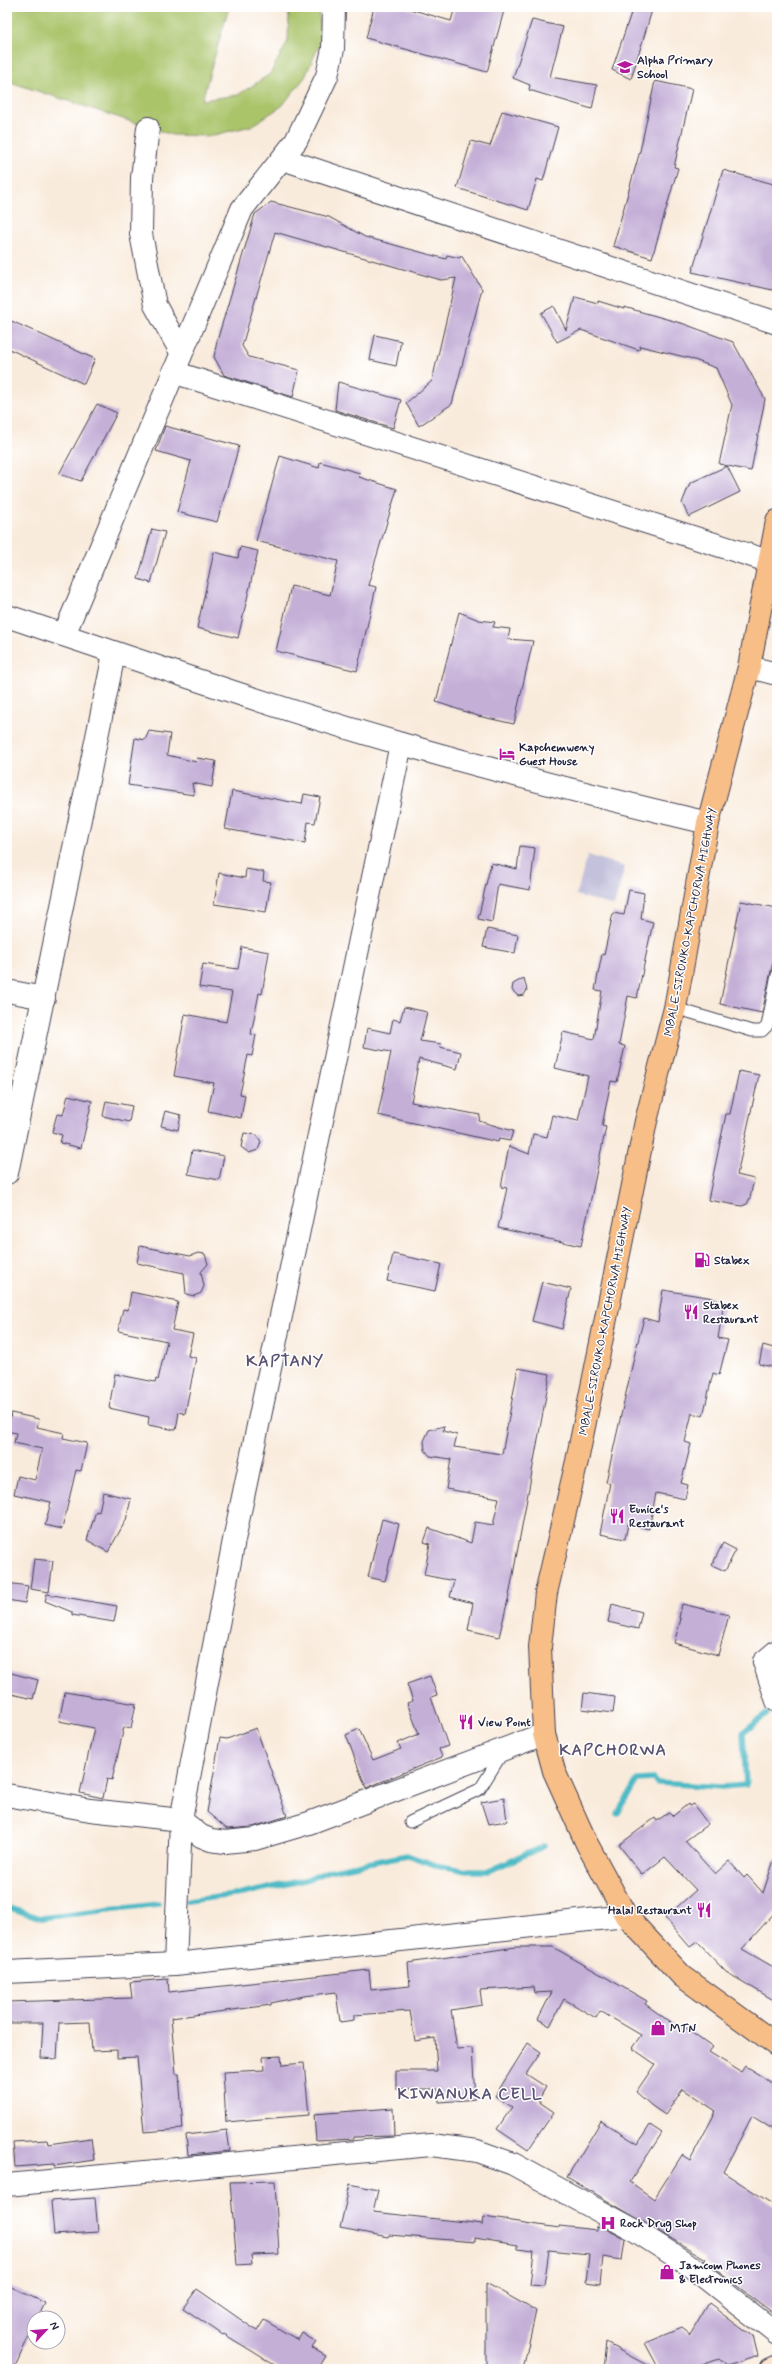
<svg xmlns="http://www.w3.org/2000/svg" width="784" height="2376" font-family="Mynerve,sans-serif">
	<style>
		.industrial { fill: #c3c1db }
		.green { fill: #aac46b; stroke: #667353 }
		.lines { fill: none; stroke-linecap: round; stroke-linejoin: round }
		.stream { stroke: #4dbac6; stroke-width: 5.5 }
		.building { fill: #c4afd7 }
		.lane-casing { stroke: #424053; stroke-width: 13 }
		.street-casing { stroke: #424053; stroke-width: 24 }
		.secondary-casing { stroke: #424053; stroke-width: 24 }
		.primary-casing { stroke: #424053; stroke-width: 24 }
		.lane { stroke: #fff; stroke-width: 11 }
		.street { stroke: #fff; stroke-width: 22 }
		.secondary { stroke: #fce5cf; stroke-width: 22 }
		.primary { stroke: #f7be88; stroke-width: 22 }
		.labels { text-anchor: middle; stroke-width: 3; stroke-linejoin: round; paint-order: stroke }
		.poi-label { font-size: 12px; font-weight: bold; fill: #22223b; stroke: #fff; text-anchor: start }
		.street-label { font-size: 12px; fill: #22223b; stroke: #fff }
		.district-label { font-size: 16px; font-weight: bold; letter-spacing: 1px; fill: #5b5372; stroke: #fff }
	</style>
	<rect width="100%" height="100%" fill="#fff"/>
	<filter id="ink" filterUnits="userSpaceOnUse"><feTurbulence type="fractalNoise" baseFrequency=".025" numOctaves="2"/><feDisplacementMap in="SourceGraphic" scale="8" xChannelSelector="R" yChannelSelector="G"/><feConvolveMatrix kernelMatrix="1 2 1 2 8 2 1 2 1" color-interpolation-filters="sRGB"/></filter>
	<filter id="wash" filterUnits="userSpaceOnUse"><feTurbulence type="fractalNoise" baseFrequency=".012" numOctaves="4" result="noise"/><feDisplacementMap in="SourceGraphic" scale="16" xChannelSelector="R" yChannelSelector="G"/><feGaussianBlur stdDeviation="0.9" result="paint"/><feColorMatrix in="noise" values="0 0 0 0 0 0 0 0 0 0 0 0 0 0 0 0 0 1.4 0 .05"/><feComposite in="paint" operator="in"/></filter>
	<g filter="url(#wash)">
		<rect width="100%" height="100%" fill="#f9ebdb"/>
		<!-- industrial -->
		<path class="industrial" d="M588,855L625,867L614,906L576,895Z"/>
		<!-- green -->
		<path class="green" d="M7,7H229L202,100L238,95L270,74L288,41L289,7H319L321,41L305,77L282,106L251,126L210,136L172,135L7,81Z"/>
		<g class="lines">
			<!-- stream -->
			<g class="stream">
				<path d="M618,1813L637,1780L653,1779L657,1783L722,1787L746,1785L743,1733L767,1714"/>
				<path d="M187,1901L242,1894L309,1879L328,1871L407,1855L435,1865L467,1871H489L544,1846"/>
				<path d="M7,1907L41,1918L158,1904"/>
			</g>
		</g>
		<g id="blocks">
			<!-- building -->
			<g class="building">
				<path d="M374,7H403L451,21L455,7H505L487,72L366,38Z"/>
				<path d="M633,7H653L631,79L612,70Z"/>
				<path d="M532,20L563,27L550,77L597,85L592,109L529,90L530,85L513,78Z"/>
				<path d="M655,81L692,89L674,167L678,168L652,258L613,246L640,151Z"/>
				<path d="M502,111L558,127L543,181L537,179L528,210L457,188L471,141L490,146Z"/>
				<path d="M723,170L777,185V291L692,272Z"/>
				<path d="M271,202L329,217L365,237L446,259L447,255L460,258L461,255L482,289L452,404L419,426L406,403L432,381L456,278L441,280L275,232L242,346L249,357L299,370L293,397L224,375L214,357L217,341L255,214Z"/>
				<path d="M575,297L598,303V301L624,309V307L684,324L733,342L765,399L751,471L719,464L732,405L716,368L689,358L640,346L639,350L581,330L557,342L541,313L554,306L566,330Z"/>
				<path d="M7,319L95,359L84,384L7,348Z"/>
				<path d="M375,335L401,341L396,366L370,360Z"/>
				<path d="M338,382L401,400L393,428L335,410Z"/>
				<path d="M97,404L117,413L81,481L59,474Z"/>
				<path d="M165,426L239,446L217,522L177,512L191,461L156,451Z"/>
				<path d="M280,456L319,468L320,462L360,473L359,477L397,489L368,585L376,587L357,671L276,651L291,586L330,595L338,561L256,541Z"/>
				<path d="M727,466L740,492L689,517L682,503L690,483Z"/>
				<path d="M152,529L165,532L151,583L138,579Z"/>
				<path d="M240,547L258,551L238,638L197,628L214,552L238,558Z"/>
				<path d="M459,612L479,620L495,622L493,627L510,629L508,639L533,641L514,724L478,716L436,702Z"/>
				<path d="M149,731L170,734L167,755L196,762L197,758L216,761L212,787L192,783L194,795L128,785L135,738L145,740Z"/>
				<path d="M232,791L302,804L304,794L320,797L315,823L308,822L305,843L225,829Z"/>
				<path d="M520,846L535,848L530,890L498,884L492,922L478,919L491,863L517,869Z"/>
				<path d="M246,869L264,872L263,881L271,882L266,912L214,904L219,873L245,878Z"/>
				<path d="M629,890L644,893L641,919L653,922L637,998L628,996L619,1045L625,1046L617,1082L611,1081L602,1126L606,1127L581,1246L498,1228L507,1188L501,1187L509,1146L529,1154L533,1134L547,1137L552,1115L578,1121L588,1076L555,1068L563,1032L594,1039L602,991L595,990L602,954L604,955L613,913L624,915Z"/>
				<path d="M741,901L777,908V943L762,1013L720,1004Z"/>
				<path d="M487,929L518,935L515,953L483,947Z"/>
				<path d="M242,947L269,952L262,994L259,993L251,1034L256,1035L252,1056L248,1055L240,1094L245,1095L241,1118L208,1111L214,1083L174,1076L185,1014L226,1022L232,992L199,987L203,964L238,969Z"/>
				<path d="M524,978L527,990L524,995L518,996L512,990L513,984Z"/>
				<path d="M404,1007L427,1012L420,1041L441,1044L440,1047L461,1052L457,1069L419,1059L411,1102L480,1115L479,1121L513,1131L510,1141L499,1139L498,1142L378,1115L391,1052L364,1047L367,1028L390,1033L393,1019L400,1021Z"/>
				<path d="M739,1071L759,1075L737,1175L754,1179L750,1198L747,1204L742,1206L708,1200L726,1114H730Z"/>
				<path d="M68,1095L92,1101L81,1148L60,1143L62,1135L52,1132L57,1114L63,1115Z"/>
				<path d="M106,1101L132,1106L129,1122L103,1116Z"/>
				<path d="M165,1111L181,1115L178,1130L161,1126Z"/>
				<path d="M244,1133L257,1135L261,1142L258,1150L249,1153L241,1147Z"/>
				<path d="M192,1150L224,1156L219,1180L188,1174Z"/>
				<path d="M140,1246L190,1256L198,1253L205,1254L208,1264L201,1272L204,1286L201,1293L194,1296L186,1294L184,1273L137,1263Z"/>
				<path d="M393,1254L441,1264L435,1291L387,1281Z"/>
				<path d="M542,1282L571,1289L562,1329L532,1321Z"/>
				<path d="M663,1290L713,1298L723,1308L718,1338L728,1340L719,1375L713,1373L703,1416L692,1413L685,1442L691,1444L681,1483L688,1485L685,1499L656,1493L649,1529L628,1524L625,1539L600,1534L610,1483L606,1482L635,1353L644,1318L658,1322Z"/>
				<path d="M131,1292L178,1302L172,1330L193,1334L188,1356L196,1358L185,1414L179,1412L176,1430L148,1425L149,1417L109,1408L115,1374L155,1382L156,1379L158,1380L167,1341L118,1331L123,1309L128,1310Z"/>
				<path d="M763,1345L777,1349V1368L759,1364Z"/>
				<path d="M518,1368L550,1374L510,1591L499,1637L468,1630L473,1603L450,1597L454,1581L424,1575L430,1544L424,1542L429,1528L471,1543L475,1522L493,1525L499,1498L446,1489L451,1459L430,1456L425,1450L424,1441L429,1430L444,1426L443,1431L457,1435L454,1447L502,1454Z"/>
				<path d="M11,1413L39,1419L37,1427L64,1433L63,1438L87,1443L81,1471L76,1470L62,1529L45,1525L51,1502L14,1494L18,1476L35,1480L42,1449L14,1443L16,1433L7,1431Z"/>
				<path d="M103,1492L131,1499L126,1520L108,1552L87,1540L96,1511L99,1512Z"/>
				<path d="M382,1519L399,1524L385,1581L368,1577Z"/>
				<path d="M723,1543L736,1550L725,1571L712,1565Z"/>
				<path d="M34,1559L53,1561L49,1592L30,1589Z"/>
				<path d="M7,1583L28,1586L25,1603L7,1600Z"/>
				<path d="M47,1594L117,1606L114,1622L72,1615V1612L45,1601Z"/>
				<path d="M612,1604L642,1612L638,1629L608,1622Z"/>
				<path d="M682,1604L729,1615L718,1655L674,1643L681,1619L679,1618Z"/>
				<path d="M7,1672L38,1680L33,1699L7,1693Z"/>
				<path d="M430,1676L437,1695L431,1697L448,1746L439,1749L442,1757L366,1788L346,1735L359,1729L373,1760L401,1749L398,1743L419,1734L407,1703L413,1701L407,1684Z"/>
				<path d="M65,1692L136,1704L131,1728L124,1727L112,1780L107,1779L103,1798L80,1793L94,1728L59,1721Z"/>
				<path d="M584,1693L615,1697L613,1713L582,1709Z"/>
				<path d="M256,1728L287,1816L253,1827L227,1829L207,1812L220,1738L227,1739Z"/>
				<path d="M504,1798L507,1821L488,1824L481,1802Z"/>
				<path d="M688,1804L689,1806L693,1804L708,1824L685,1841L715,1874L729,1861L744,1878L747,1875L763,1893L774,1860H777V1910L742,1949L777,1969V2002L726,1972L697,1942L690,1947L665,1918L696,1890L665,1857L642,1875L619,1845L655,1818L657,1821L669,1812L673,1816Z"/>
				<path d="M516,1947H553L647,2001L645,2004L680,2029L682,2025L713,2047L709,2052L741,2072L745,2066L777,2086V2132L752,2116L723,2172L777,2207V2316L704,2261L706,2259L567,2177L601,2121L638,2144L650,2125L662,2133L630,2182L654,2199L682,2155L690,2160L716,2111L683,2089L665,2115L652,2106L636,2092L655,2064L632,2048L641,2035L600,2011L596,2018L564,1999L550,2026L538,2019L552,1992L535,1993L534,1987L480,1990L482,2005L451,2010L457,2049L472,2048L475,2099L454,2101L439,2102L438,2089H396V2071H437L435,2038L415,2041L410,2011L354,2015V2020L340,2022L336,1992L304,1996L271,2003V2005L171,2018L176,2074H179L183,2129L144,2132L137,2057L117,2058V2050L92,2051L90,2022L59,2023L57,2059L41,2058L43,2023H7V2002L132,1998L130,1982L168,1979L169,1992L369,1970L371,1990L410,1986L408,1963Z"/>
				<path d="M528,2043L541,2052L526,2074L546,2087L538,2101L554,2112L528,2150L497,2129L512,2107L495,2096Z"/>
				<path d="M281,2056L282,2065L304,2063L309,2115L226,2122L223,2072L264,2070L263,2057Z"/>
				<path d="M393,2108L394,2136L353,2137V2139L316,2141L314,2114Z"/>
				<path d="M227,2130L230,2151L188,2155L186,2135Z"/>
				<path d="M91,2138L94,2160L54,2166V2164L15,2167L13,2142L47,2140L48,2144Z"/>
				<path d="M275,2181L279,2254L251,2255L252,2264L237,2265L230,2182Z"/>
				<path d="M350,2184L378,2190L373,2212L483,2224L484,2217L559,2228V2226L597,2230V2226L604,2228L625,2239L622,2260L603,2257L600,2284L586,2282L589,2254L549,2250L544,2286L530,2285L534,2251L517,2249V2245L475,2238V2242L389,2235L388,2237L340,2228Z"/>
				<path d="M95,2198L98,2232L54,2235L51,2201Z"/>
				<path d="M486,2283L536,2311L523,2369H486Z"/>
				<path d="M7,2285L45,2303L38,2318H34V2325L14,2369H7Z"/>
				<path d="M197,2289L257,2331L264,2320L298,2340L302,2333L316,2342L312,2348L326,2356L318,2369H281L224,2334L223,2335L183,2308Z"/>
				<path d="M709,2303L753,2336L758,2356L727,2366L719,2359L691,2369H659L645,2343L681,2328L690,2335Z"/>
				<path d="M606,2343L619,2350L654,2369H603Z"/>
			</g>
		</g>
	</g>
	<g filter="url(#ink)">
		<use href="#blocks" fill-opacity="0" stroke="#424053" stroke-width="1"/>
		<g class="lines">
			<defs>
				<g id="lane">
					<path d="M675,1008L752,1031H762L767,1026L777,975"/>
					<path d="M410,1822L480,1789L503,1752"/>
				</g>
				<g id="street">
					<path d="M148,128L142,178L141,234L155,305L181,352"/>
					<path d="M283,159L777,323"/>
					<path d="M173,372L768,561"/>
					<path d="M7,616C138,660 269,706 402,744C503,773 606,799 708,823"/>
					<path d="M64,635L242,209L296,141L327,76L333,49L334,7"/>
					<path d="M749,667L777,674"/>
					<path d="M7,991L44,998"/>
					<path d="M7,1173L114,654"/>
					<path d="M777,1651L764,1662L777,1701"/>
					<path d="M7,1795L90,1810L181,1820L201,1836L211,1840L225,1842L255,1839L309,1823L544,1734"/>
					<path d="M175,1964L181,1820L234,1540L401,744"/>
					<path d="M7,1972L175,1964L626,1916"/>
					<path d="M7,2185L431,2145L477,2151L513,2164L636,2231L689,2265L777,2334"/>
				</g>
				<path id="secondary" d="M770,2369L777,2366"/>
				<path id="primary" d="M777,521L749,667L708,823L675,1008L646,1121L577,1461L546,1593L540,1647L544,1734L554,1771L587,1844L626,1916L682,1976L777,2045"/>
			</defs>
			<!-- lane casing -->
			<use href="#lane" class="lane-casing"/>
			<!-- street casing -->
			<use href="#street" class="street-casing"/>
			<!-- secondary casing -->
			<use href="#secondary" class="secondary-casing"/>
			<!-- primary casing -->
			<use href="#primary" class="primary-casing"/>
			<!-- lane -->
			<use href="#lane" class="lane"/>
			<!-- street -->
			<use href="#street" class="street"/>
			<!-- secondary -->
			<use href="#secondary" class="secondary"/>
			<!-- primary -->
			<use href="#primary" class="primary"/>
		</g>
	</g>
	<!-- icons -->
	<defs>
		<symbol id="school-bare" viewBox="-9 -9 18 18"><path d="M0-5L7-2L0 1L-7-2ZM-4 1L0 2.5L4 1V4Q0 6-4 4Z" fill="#b5179e" stroke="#fff" stroke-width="2.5" paint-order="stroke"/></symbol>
		<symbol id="hotel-bare" viewBox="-9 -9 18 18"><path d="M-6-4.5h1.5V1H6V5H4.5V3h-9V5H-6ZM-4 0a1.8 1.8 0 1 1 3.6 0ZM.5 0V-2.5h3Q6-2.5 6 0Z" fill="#b5179e" stroke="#fff" stroke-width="2.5" paint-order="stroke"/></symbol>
		<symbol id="fuel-bare" viewBox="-9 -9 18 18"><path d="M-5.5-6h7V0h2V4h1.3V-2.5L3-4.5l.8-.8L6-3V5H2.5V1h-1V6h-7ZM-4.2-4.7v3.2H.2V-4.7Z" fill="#b5179e" stroke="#fff" stroke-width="2.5" paint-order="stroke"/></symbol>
		<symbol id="restaurant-bare" viewBox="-9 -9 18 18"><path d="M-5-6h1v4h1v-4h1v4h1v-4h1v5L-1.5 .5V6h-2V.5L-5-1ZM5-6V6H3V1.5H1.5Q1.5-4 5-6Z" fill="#b5179e" stroke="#fff" stroke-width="2.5" paint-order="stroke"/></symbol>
		<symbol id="shop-bare" viewBox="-9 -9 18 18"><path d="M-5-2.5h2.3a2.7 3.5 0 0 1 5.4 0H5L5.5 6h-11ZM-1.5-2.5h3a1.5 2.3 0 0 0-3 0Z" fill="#b5179e" stroke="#fff" stroke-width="2.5" paint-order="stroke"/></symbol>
		<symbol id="hospital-bare" viewBox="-9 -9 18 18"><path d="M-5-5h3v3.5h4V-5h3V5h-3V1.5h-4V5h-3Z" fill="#b5179e" stroke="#fff" stroke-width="2.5" paint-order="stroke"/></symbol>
	</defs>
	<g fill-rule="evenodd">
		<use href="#school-bare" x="614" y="56" width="22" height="22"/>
		<use href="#hotel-bare" x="496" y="743" width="22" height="22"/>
		<use href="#fuel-bare" x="691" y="1249" width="22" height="22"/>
		<use href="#restaurant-bare" x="680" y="1301" width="22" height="22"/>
		<use href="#restaurant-bare" x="606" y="1505" width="22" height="22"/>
		<use href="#restaurant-bare" x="455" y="1711" width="22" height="22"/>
		<use href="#restaurant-bare" x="693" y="1899" width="22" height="22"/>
		<use href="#shop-bare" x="647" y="2017" width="22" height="22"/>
		<use href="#hospital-bare" x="597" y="2212" width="22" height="22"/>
		<use href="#shop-bare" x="656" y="2261" width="22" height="22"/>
	</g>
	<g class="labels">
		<!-- poi labels -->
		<g class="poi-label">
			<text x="637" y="64">Alpha Primary<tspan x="637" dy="14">School</tspan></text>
			<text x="519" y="751">Kapchemweny<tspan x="519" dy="14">Guest House</tspan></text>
			<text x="714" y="1264">Stabex</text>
			<text x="703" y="1309">Stabex<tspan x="703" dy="14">Restaurant</tspan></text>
			<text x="629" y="1513">Eunice's<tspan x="629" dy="14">Restaurant</tspan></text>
			<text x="478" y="1726">View Point</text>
			<text x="692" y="1914" text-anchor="end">Halal Restaurant</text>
			<text x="670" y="2032">MTN</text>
			<text x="620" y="2227">Rock Drug Shop</text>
			<text x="679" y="2269">Jamcom Phones<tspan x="679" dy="14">&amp; Electronics</tspan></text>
		</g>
		<!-- street labels -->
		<g class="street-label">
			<text transform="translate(690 922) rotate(-79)" y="4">MBALE-SIRONKO-KAPCHORWA HIGHWAY</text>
			<text transform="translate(605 1321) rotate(-79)" y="4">MBALE-SIRONKO-KAPCHORWA HIGHWAY</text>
		</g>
		<!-- district labels -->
		<g class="district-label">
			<text x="285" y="1366">KAPTANY</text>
			<text x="613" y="1755">KAPCHORWA</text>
			<text x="470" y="2099">KIWANUKA CELL</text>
		</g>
	</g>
	<!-- margin -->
	<rect width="784" height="2376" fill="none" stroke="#fff" stroke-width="24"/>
	<!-- north arrow -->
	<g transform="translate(46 2330) rotate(64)"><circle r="19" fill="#ffffff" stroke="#a7a7b1"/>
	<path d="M0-3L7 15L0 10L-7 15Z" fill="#b5179e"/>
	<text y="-6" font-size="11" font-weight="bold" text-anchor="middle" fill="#22223b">N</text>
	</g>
</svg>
